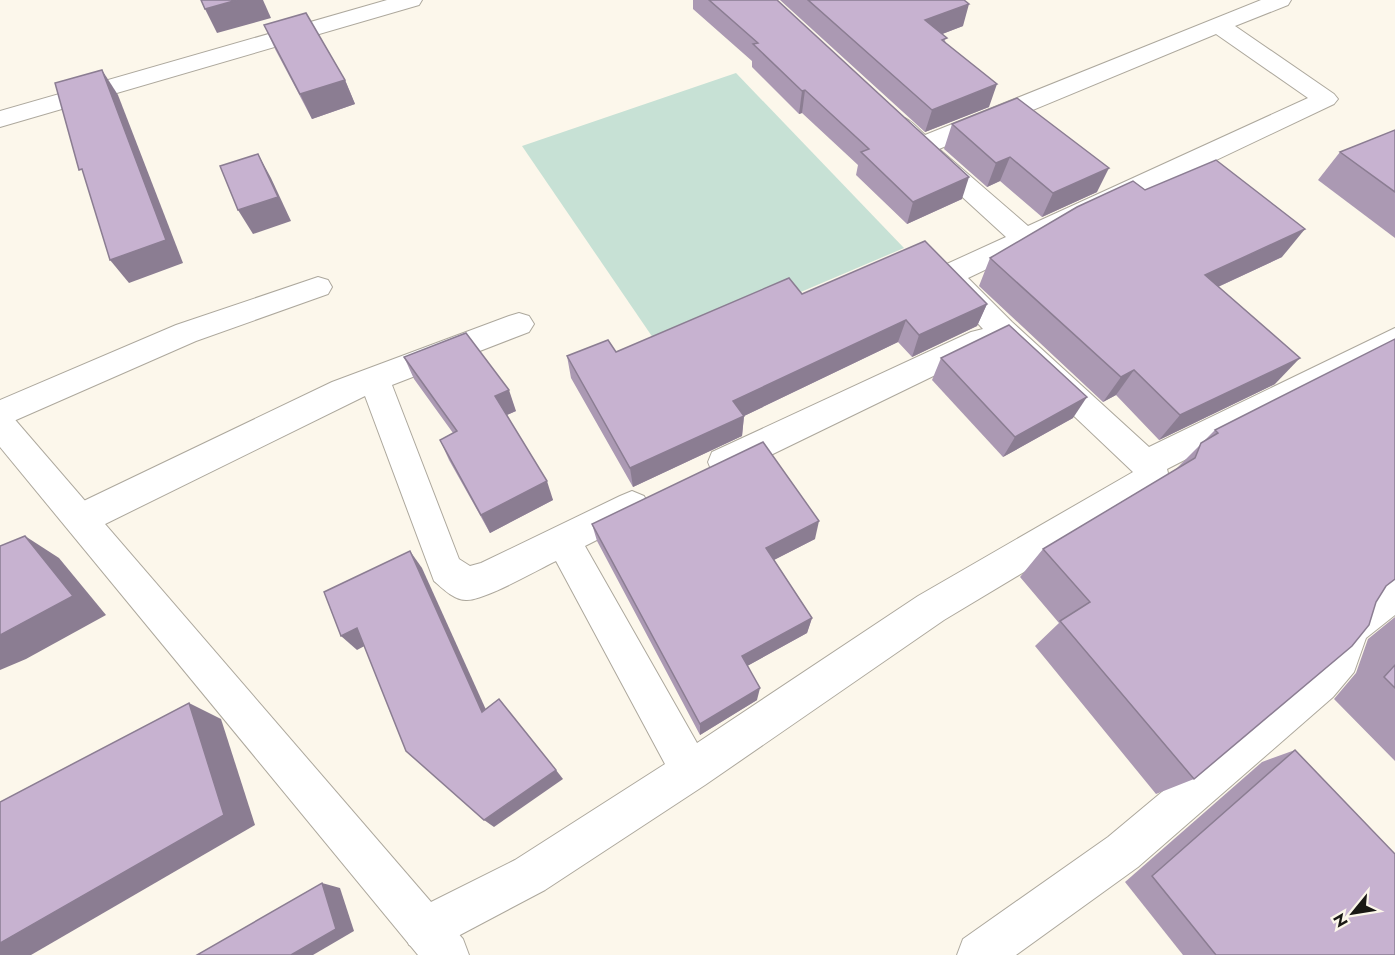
<svg xmlns="http://www.w3.org/2000/svg" width="1395" height="955" font-family="Jost,sans-serif">
	<style>
		.green { fill: #c7e1d5 }
		.lines { fill: none; stroke-linecap: round; stroke-linejoin: round }
		.street-casing { stroke: #ada89d; stroke-width: 2 }
		.secondary-casing { stroke: #ada89d; stroke-width: 2 }
		.street { fill: #fff; fill-rule: evenodd }
		.secondary { fill: #fff; fill-rule: evenodd }
		.wall { fill: #ab99b3 }
		.shaded-wall { fill: #8b7d92 }
		.building { fill: #c7b2d0; stroke: #8b7d92; stroke-width: 1.5 }
	</style>
	<rect width="100%" height="100%" fill="#fcf7eb"/>
	<!-- green -->
	<path class="green" d="M736,73L904,248L662,351L522,146Z"/>
	<g class="lines">
		<defs>
			<g id="street">
				<path d="M387,0H422L419,5L0,127V111Z"/>
				<path d="M1261,0H1291L1288,5L1235,26L1334,94L1338,99L1334,104L968,278L1012,322L1149,447L1395,328V352L1167,469L1168,473L1162,489L944,620L705,785L545,890L441,945L425,951L409,945L403,929L409,913L515,860L665,764L556,561C537,570 484,601 466,600C454,600 442,588 434,581L365,396L93,530L81,534L69,530L64,519L69,508L332,382L509,316L519,313L529,316L534,324L529,332L392,385L459,559L470,566L481,563L620,496L632,491L644,496L649,506L644,516L585,546L697,743L918,596L1133,472L995,341L991,348L736,472L724,476L712,472L708,462L712,452L971,332L983,329L934,275L938,268L1006,237L923,161L920,154C907,150 891,134 884,122L887,117C905,112 913,124 925,135ZM1216,34L1308,98L1028,226L939,149Z"/>
				<path d="M318,277L328,280L332,287L328,294L196,341L0,427V400L176,325Z"/>
				<path d="M1395,576V615L1366,638L1354,672L1333,697L1138,867L1016,955H957L963,939L1108,837L1307,671L1324,651L1331,628L1340,614L1382,581Z"/>
			</g>
			<path id="secondary" d="M0,411L11,415L463,939L469,955H418L0,447Z"/>
		</defs>
		<!-- street casing -->
		<use href="#street" class="street-casing"/>
		<!-- secondary casing -->
		<use href="#secondary" class="secondary-casing"/>
		<!-- street -->
		<use href="#street" class="street"/>
		<!-- secondary -->
		<use href="#secondary" class="secondary"/>
	</g>
	<!-- wall -->
	<g class="wall">
		<path d="M693,0H777L962,199L907,224L856,175L858,165L802,113L799,114L752,67V61L693,9Z"/>
		<path d="M780,0H964L963,26L942,34L946,43L989,107L925,132Z"/>
		<path d="M264,25L345,80L355,104L312,119L275,49Z"/>
		<path d="M952,124L1097,192L1042,217L1000,181L987,187L944,149Z"/>
		<path d="M1395,130V238L1318,180L1340,152Z"/>
		<path d="M1282,257L1218,287L1275,384L1159,440L1116,395L1103,402L979,286L990,258Z"/>
		<path d="M802,294L987,304L977,326L912,357L898,342L744,416L742,436L633,487L571,378L567,356L616,352Z"/>
		<path d="M404,357L516,411L507,415L553,500L490,533L449,460L440,440L453,433L414,379Z"/>
		<path d="M941,358L1073,418L1003,457L932,380Z"/>
		<path d="M1215,430L1386,586L1194,779L1156,794L1035,646L1059,623L1020,577L1043,549L1175,470Z"/>
		<path d="M592,524L815,539L774,560L812,618L807,633L747,666L757,700L700,735L597,541Z"/>
		<path d="M1395,617V761L1334,699L1356,673L1368,639Z"/>
		<path d="M1295,750L1395,955H1183L1125,882L1262,762Z"/>
	</g>
	<!-- shaded-wall -->
	<g class="shaded-wall">
		<path d="M237,0H263L271,18L217,33L205,9Z"/>
		<path d="M969,4L963,26L919,43L925,20Z"/>
		<path d="M102,70L118,95L183,263L129,283L110,260Z"/>
		<path d="M345,80L355,104L312,119L300,94Z"/>
		<path d="M997,84L989,107L925,132L932,110Z"/>
		<path d="M805,90L802,113L799,114L802,91Z"/>
		<path d="M258,154L271,178L291,221L253,234L238,210Z"/>
		<path d="M1010,157L1000,181L987,187L996,163Z"/>
		<path d="M1109,168L1097,192L1042,217L1053,193Z"/>
		<path d="M969,177L962,199L907,224L913,202Z"/>
		<path d="M1305,229L1282,257L1185,302L1205,275Z"/>
		<path d="M987,304L977,326L912,357L919,335Z"/>
		<path d="M906,320L898,342L744,416L742,436L633,487L630,468L733,401Z"/>
		<path d="M1300,358L1275,384L1159,440L1180,415Z"/>
		<path d="M1134,370L1116,395L1103,402L1121,377Z"/>
		<path d="M509,390L516,411L502,417L495,396Z"/>
		<path d="M1087,397L1073,418L1003,457L1015,437Z"/>
		<path d="M547,481L553,500L490,533L481,515Z"/>
		<path d="M819,521L815,539L764,565L766,548Z"/>
		<path d="M25,536L59,558L106,615L26,659L0,670V635Z"/>
		<path d="M410,551L422,568L492,723L482,712Z"/>
		<path d="M812,618L807,633L740,670L742,656Z"/>
		<path d="M357,628L372,642L357,650L341,636Z"/>
		<path d="M760,688L757,700L700,735V724Z"/>
		<path d="M189,703L221,719L255,825L31,955H0V943Z"/>
		<path d="M556,770L563,779L494,827L484,820Z"/>
		<path d="M322,883L340,888L354,931L313,955H291Z"/>
	</g>
	<!-- building -->
	<g class="building">
		<path d="M201,0H237L205,9Z"/>
		<path d="M709,0H777L969,177L913,202L861,152L869,149L805,90L802,91L753,44L758,43Z"/>
		<path d="M808,0H964L969,4L925,20L947,38L942,40L997,84L932,110Z"/>
		<path d="M306,13L345,80L300,94L264,25Z"/>
		<path d="M102,70L166,240L110,260L82,169L79,170L55,83Z"/>
		<path d="M1017,98L1109,168L1053,193L1010,157L996,163L952,124Z"/>
		<path d="M1395,130V192L1340,152Z"/>
		<path d="M258,154L278,197L238,210L220,166Z"/>
		<path d="M1216,160L1305,229L1205,275L1300,358L1180,415L1134,370L1121,377L990,258L1077,207L1133,181L1145,190Z"/>
		<path d="M925,241L987,304L919,335L906,320L733,401L744,416L630,468L567,356L608,340L616,352L789,278L802,294Z"/>
		<path d="M1009,325L1087,397L1015,437L941,358Z"/>
		<path d="M466,333L509,390L495,396L547,481L481,515L440,440L457,431L404,357Z"/>
		<path d="M1395,339V579L1386,586L1376,602L1369,625L1352,646L1194,779L1060,621L1090,602L1043,549L1195,458L1201,443L1218,433L1215,430Z"/>
		<path d="M763,442L819,521L766,548L812,618L742,656L760,688L700,724L592,524Z"/>
		<path d="M25,536L73,596L0,635V546Z"/>
		<path d="M410,551L482,712L499,699L556,770L484,820L406,751L357,628L341,636L324,592Z"/>
		<path d="M1395,665V688L1384,677Z"/>
		<path d="M189,703L224,815L0,943V802Z"/>
		<path d="M1295,750L1395,854V955H1216L1152,876Z"/>
		<path d="M322,883L336,929L291,955H197Z"/>
	</g>
	<!-- north arrow -->
	<g transform="translate(1353 913) rotate(240)" stroke="#fcf7eb" stroke-width="4.5" paint-order="stroke">
	<path d="M0-4.5L10 22L0 15L-10 22Z" fill="#191814"/>
	<text y="-9" font-size="16" font-weight="bold" text-anchor="middle" fill="#191814">N</text>
	</g>
</svg>
